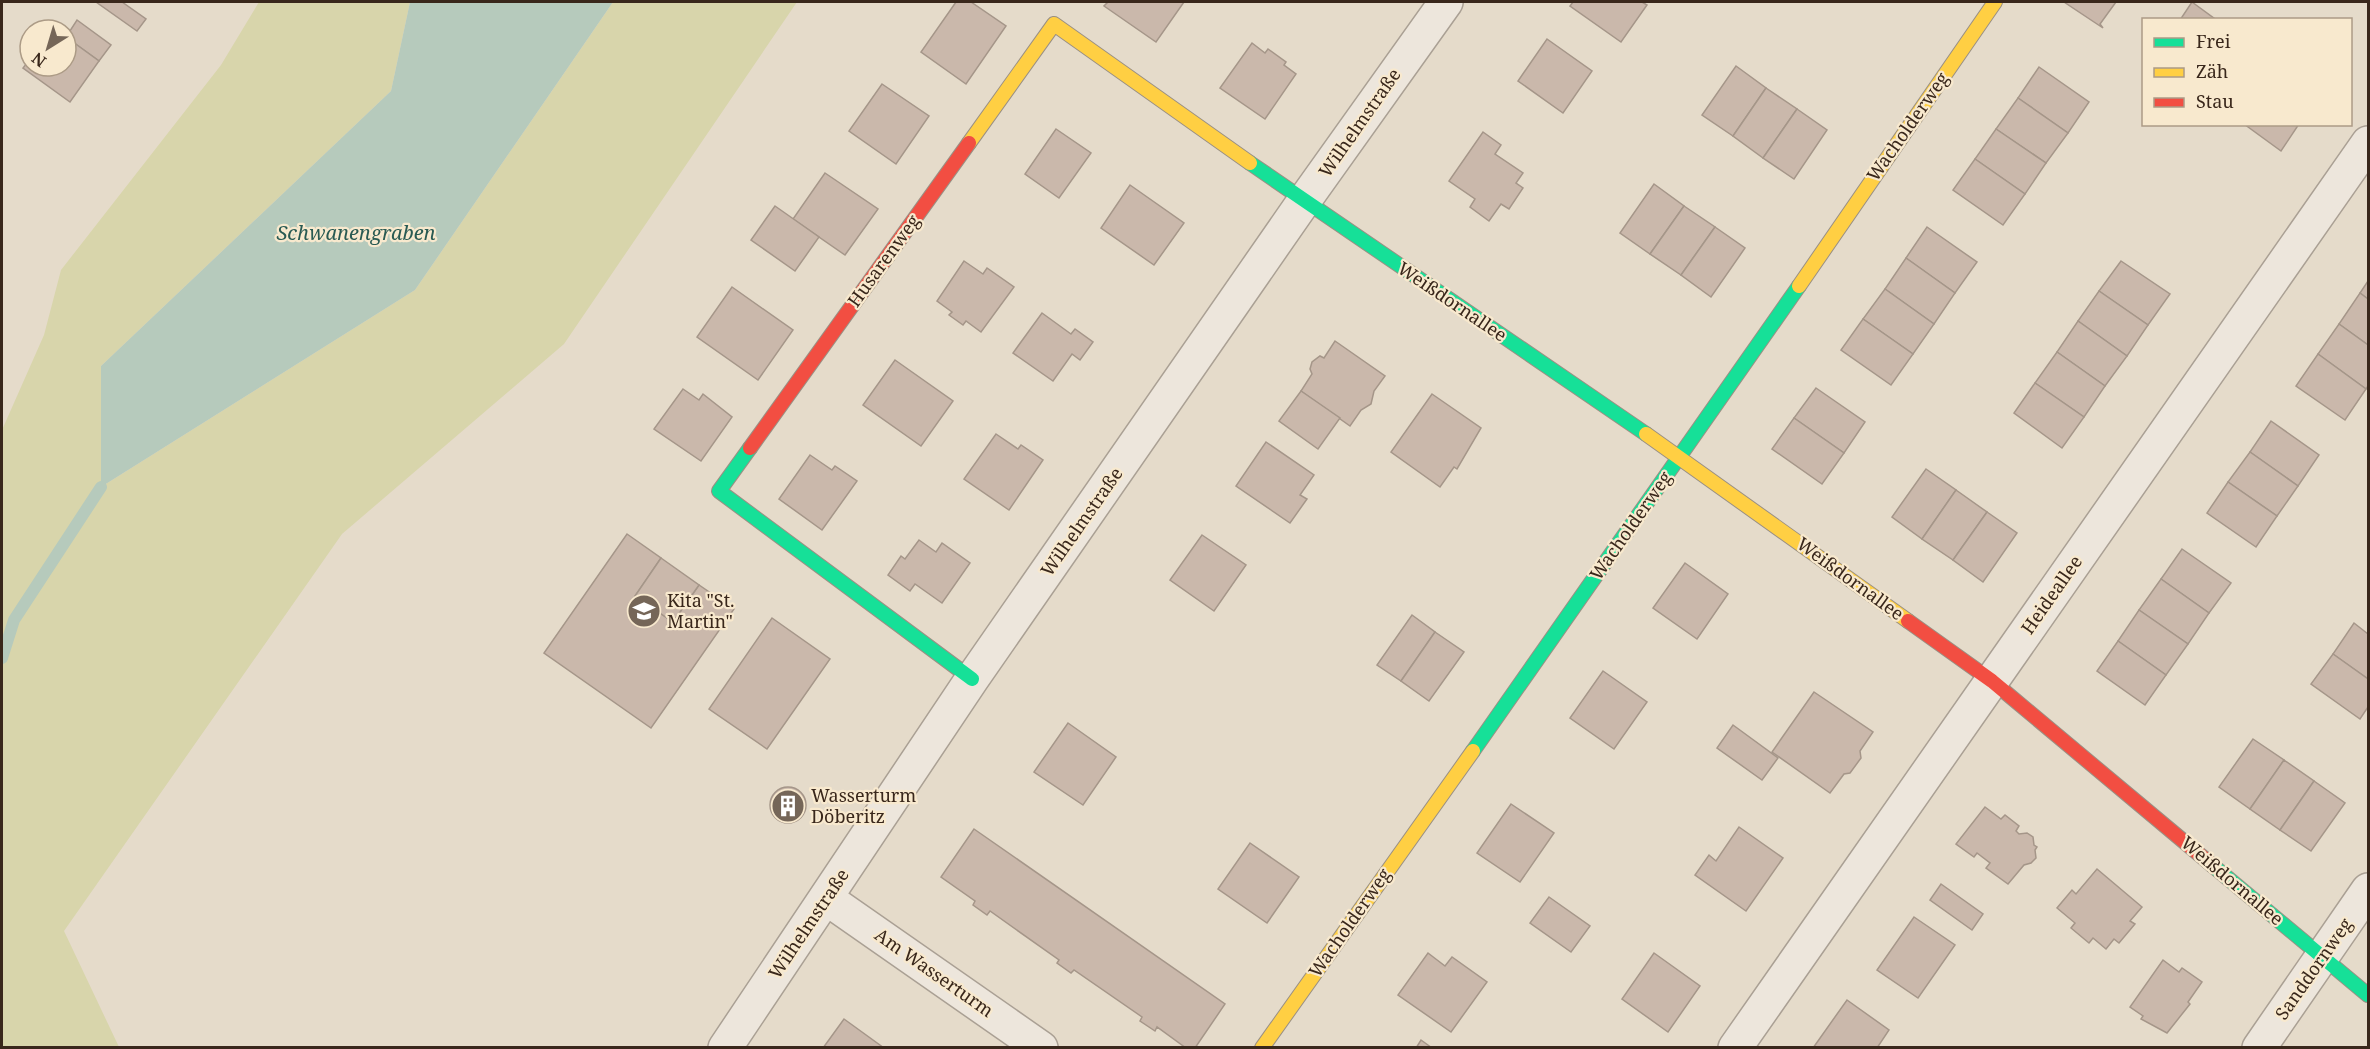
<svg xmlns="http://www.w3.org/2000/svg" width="2370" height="1049" font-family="'Noto Serif',serif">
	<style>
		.green { fill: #d8d5ab }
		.water { fill: #b6cabc }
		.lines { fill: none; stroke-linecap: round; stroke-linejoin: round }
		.stream { stroke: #b6cabc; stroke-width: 12 }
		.building { fill: #cab8ab; stroke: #a59689; stroke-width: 1.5 }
		.street-casing { stroke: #aaa094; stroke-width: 36 }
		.fast-casing { stroke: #9a9084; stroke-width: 16 }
		.slow-casing { stroke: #9a9084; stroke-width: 16 }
		.jam-casing { stroke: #9a9084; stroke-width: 16 }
		.street { stroke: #ede6dc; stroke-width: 33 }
		.fast { stroke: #16e098; stroke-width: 14 }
		.slow { stroke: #ffcf43; stroke-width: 14 }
		.jam { stroke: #f24e42; stroke-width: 14 }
		.labels { text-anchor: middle; stroke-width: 4.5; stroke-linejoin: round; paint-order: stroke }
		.street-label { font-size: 18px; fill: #39271b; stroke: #f8e9ce }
		.poi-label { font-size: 18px; fill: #39271b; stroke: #f8e9ce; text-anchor: start }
		.water-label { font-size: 20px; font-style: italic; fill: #295a53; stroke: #f8e9ce }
	</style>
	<rect width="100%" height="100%" fill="#e5dbca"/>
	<!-- green -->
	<path class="green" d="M259,2H410L391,91L101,366V487L415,290L613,2H797L564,344L342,534L64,931L119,1047L2,1048V430L44,335L61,270L221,65Z"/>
	<!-- water -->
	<path class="water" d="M410,2H613L415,290L101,487V366L391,91Z"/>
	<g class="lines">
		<!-- stream -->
		<path class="stream" d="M2,658L14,620L101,487"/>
	</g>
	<!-- building -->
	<g class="building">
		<path d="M96,2H122L146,19L137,31Z"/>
		<path d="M956,2H971L1006,26L966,84L921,52Z"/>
		<path d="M1108,2H1184L1156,42L1104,6Z"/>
		<path d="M1573,2H1642L1647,5L1621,42L1570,6Z"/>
		<path d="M2064,2H2116L2100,24L2103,28Z"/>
		<path d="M2192,2L2215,19V20H2180Z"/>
		<path d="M77,20L111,45L99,61L66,37Z"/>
		<path d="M66,37L99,61L70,102L23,68L30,59V66H66Z"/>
		<path d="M1547,39L1592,71L1563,113L1518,81Z"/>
		<path d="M1252,43L1265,53L1268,49L1286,62L1284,65L1296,74L1265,119L1220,88Z"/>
		<path d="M1736,66L1766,88L1733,136L1702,115Z"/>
		<path d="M2039,67L2089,102L2068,133L2018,98Z"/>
		<path d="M882,84L929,116L896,164L849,131Z"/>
		<path d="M1766,88L1797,109L1763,158L1733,136Z"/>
		<path d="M2018,98L2068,133L2046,163L1996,129Z"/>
		<path d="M1797,109L1827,130L1794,179L1763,158Z"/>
		<path d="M2244,124H2299L2281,151Z"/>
		<path d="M1056,129L1091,153L1059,198L1025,174Z"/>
		<path d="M1996,129L2046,163L2025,194L1975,159Z"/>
		<path d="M1483,132L1501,145L1495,154L1523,173L1516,183L1523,188L1509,209L1501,204L1489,221L1470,207L1475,199L1449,181Z"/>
		<path d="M1975,159L2025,194L2003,225L1953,190Z"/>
		<path d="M825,173L878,209L845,255L793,219Z"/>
		<path d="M1654,184L1684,206L1650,254L1620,233Z"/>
		<path d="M1130,185L1184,223L1154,265L1101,228Z"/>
		<path d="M775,206L819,237L795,271L751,240Z"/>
		<path d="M1684,206L1715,227L1681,275L1650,254Z"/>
		<path d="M1715,227L1745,248L1711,297L1681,275Z"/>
		<path d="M1927,227L1977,262L1955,293L1906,258Z"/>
		<path d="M1906,258L1955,293L1934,324L1885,289Z"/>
		<path d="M964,261L983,274L987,268L1014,287L981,332L966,321L963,325L949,315L952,312L937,301Z"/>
		<path d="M2121,261L2170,294L2148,325L2099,291Z"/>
		<path d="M2368,281V299L2360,293Z"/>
		<path d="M732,287L793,330L758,380L697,337Z"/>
		<path d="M1885,289L1934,324L1913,354L1863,319Z"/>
		<path d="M2099,291L2148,325L2127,356L2078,321Z"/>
		<path d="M2360,293L2368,299V345L2339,324Z"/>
		<path d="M1042,313L1071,334L1075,329L1093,342L1080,360L1072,354L1053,381L1013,353Z"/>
		<path d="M1863,319L1913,354L1891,385L1841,350Z"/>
		<path d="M2078,321L2127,356L2105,386L2057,352Z"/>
		<path d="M2339,324L2368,345V386L2366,389L2318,354Z"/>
		<path d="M1335,341L1385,376L1374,391L1371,404L1361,410L1350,426L1301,391L1312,374L1310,369L1312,362L1320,356L1324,358Z"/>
		<path d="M2057,352L2105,386L2084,417L2035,383Z"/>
		<path d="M2318,354L2366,389L2345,420L2296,386Z"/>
		<path d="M895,360L953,401L921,446L863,405Z"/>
		<path d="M2035,383L2084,417L2062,448L2014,413Z"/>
		<path d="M1816,388L1865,422L1844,453L1794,418Z"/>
		<path d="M683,389L699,400L703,394L732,417L701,461L654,429Z"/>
		<path d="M1301,391L1340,418L1318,449L1279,421Z"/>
		<path d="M1432,394L1481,428L1457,469L1454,467L1440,487L1391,452Z"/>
		<path d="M1794,418L1844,453L1822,484L1772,449Z"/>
		<path d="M2271,421L2319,455L2298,486L2250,452Z"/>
		<path d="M996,434L1018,449L1021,445L1043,460L1009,510L964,479Z"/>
		<path d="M1266,442L1314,475L1300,495L1307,499L1290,523L1236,486Z"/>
		<path d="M2250,452L2298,486L2277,516L2228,482Z"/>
		<path d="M810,455L832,470L835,466L857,481L822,530L779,499Z"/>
		<path d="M1926,469L1956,490L1922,539L1892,517Z"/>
		<path d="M2228,482L2277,516L2256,547L2207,513Z"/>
		<path d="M1956,490L1987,512L1953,560L1922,539Z"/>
		<path d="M1987,512L2017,533L1983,582L1953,560Z"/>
		<path d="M627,534L661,558L635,596L673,622L699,585L734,609L651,728L544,653Z"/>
		<path d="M1202,535L1246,565L1214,611L1170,580Z"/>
		<path d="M919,540L936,552L942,543L970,563L942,603L915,584L910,591L888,575L901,556L905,559Z"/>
		<path d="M2182,549L2231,583L2209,613L2161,579Z"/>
		<path d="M661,558L699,585L673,622L635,596Z"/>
		<path d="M1685,563L1728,594L1697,639L1653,608Z"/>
		<path d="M2161,579L2209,613L2188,644L2139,610Z"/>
		<path d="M2139,610L2188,644L2166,675L2118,641Z"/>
		<path d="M1412,615L1435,632L1401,681L1377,665Z"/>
		<path d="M772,618L830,659L767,749L709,709Z"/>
		<path d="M2354,623L2368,634V679L2333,654Z"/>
		<path d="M1435,632L1464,652L1429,701L1401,681Z"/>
		<path d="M2118,641L2166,675L2145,705L2097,671Z"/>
		<path d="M2333,654L2368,679V707L2360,719L2311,684Z"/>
		<path d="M1603,671L1647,702L1614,749L1570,718Z"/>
		<path d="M1814,692L1873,732L1860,751L1861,758L1850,773L1844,774L1830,793L1772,752Z"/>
		<path d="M1068,723L1116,757L1083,805L1034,772Z"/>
		<path d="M1733,725L1778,758L1762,780L1717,748Z"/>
		<path d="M2253,739L2284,760L2250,809L2219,787Z"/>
		<path d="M2284,760L2314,781L2280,830L2250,809Z"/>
		<path d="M2314,781L2345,803L2311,851L2280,830Z"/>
		<circle cx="788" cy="805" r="18"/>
		<path d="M1511,804L1554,833L1520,882L1477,853Z"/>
		<path d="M1985,807L2001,819L2005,815L2019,826L2016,831L2019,834L2027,833L2033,837L2034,845L2037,847L2035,850L2036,858L2031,863L2024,865L2008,884L1986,868L1990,863L1977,853L1974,857L1956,844Z"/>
		<path d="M1739,827L1783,858L1746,911L1695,875L1709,855L1716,861Z"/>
		<path d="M974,829L1225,1004L1195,1048H1186L1157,1027L1155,1031L1140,1021L1142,1017L1074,970L1071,973L1057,963L1059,960L990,911L987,915L973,905L975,901L941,877Z"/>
		<path d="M1250,843L1299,877L1267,923L1218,889Z"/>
		<path d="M2097,869L2142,907L2130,921L2135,924L2119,943L2114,939L2106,949L2093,938L2089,943L2071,928L2075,923L2057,908L2072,890L2076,894Z"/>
		<path d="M1941,884L1983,914L1972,930L1930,900Z"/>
		<path d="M1549,897L1590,926L1571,952L1530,923Z"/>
		<path d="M1914,917L1955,945L1918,998L1877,970Z"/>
		<path d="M1428,953L1445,966L1452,957L1487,982L1451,1032L1398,995Z"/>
		<path d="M1654,953L1700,986L1668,1032L1622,999Z"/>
		<path d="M2163,960L2179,972L2182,968L2202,982L2188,1002L2190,1004L2167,1033L2141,1019L2143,1016L2130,1007Z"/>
		<path d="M1847,1000L1889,1030L1877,1048H1813Z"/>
		<path d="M844,1019L884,1048H823Z"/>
		<path d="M1421,1040L1432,1048H1416Z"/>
	</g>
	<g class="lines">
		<defs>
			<g id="street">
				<path d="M826,898L1041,1048"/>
				<path d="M725,1048L972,679L1304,201L1446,2"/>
				<path d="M1735,1048L2368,143"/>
				<path d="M2259,1048L2368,890"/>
			</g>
			<g id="fast">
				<path d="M1250,163L1646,434"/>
				<path d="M750,448L719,491L972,679"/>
				<path d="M1473,751L1799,286"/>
				<path d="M2212,865L2368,995"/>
			</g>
			<g id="slow">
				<path d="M969,143L1054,24L1250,163"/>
				<path d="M1799,286L1995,2"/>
				<path d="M1646,434L1908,621"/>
				<path d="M1262,1048L1473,751"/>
			</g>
			<g id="jam">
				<path d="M750,448L969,143"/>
				<path d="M1908,621L1992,681L2212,865"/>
			</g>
		</defs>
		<!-- street casing -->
		<use href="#street" class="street-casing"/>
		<!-- fast casing -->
		<use href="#fast" class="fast-casing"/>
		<!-- slow casing -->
		<use href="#slow" class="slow-casing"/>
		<!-- jam casing -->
		<use href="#jam" class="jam-casing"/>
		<!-- street -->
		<use href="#street" class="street"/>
		<!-- fast -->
		<use href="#fast" class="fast"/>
		<!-- slow -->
		<use href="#slow" class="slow"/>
		<!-- jam -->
		<use href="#jam" class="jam"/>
	</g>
	<!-- icons -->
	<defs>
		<symbol id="school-disc" viewBox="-11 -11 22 22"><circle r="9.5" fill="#756658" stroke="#f8e9ce"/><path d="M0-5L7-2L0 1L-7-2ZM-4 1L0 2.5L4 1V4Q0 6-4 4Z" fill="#fff"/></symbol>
		<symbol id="building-disc" viewBox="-11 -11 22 22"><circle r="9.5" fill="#756658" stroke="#f8e9ce"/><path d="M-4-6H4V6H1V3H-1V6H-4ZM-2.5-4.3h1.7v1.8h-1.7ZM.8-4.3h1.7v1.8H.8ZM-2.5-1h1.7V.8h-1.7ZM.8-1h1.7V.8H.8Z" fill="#fff"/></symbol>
	</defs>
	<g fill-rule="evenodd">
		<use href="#school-disc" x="625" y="592" width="38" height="38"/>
		<use href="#building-disc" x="769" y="787" width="38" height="38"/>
	</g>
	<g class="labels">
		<!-- street labels -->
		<g class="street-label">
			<text transform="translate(1360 123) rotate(-55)" y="6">Wilhelmstraße</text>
			<text transform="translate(1908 127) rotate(-55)" y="6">Wacholderweg</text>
			<text transform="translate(884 261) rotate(-54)" y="6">Husarenweg</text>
			<text transform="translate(1452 302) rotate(34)" y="6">Weißdornallee</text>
			<text transform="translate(1082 522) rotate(-55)" y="6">Wilhelmstraße</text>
			<text transform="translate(1631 526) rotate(-55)" y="6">Wacholderweg</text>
			<text transform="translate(1850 579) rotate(36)" y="6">Weißdornallee</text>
			<text transform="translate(2052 595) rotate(-55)" y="6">Heideallee</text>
			<text transform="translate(2232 881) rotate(40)" y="6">Weißdornallee</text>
			<text transform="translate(1350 923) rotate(-55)" y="6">Wacholderweg</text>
			<text transform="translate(809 924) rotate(-56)" y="6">Wilhelmstraße</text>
			<text transform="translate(2314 969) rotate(-55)" y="6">Sanddornweg</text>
			<text transform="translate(934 973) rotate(35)" y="6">Am Wasserturm</text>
		</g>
		<!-- poi labels -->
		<g class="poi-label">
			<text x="667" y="607">Kita "St.<tspan x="667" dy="21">Martin"</tspan></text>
			<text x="811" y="802">Wasserturm<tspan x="811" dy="21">Döberitz</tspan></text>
		</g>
		<!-- water labels -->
		<g class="water-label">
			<text x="356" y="240">Schwanengraben</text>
		</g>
	</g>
	<!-- border -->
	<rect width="2370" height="1049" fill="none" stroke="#39271b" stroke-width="6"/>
	<!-- legend -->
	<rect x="2142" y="18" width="210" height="108" fill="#f8e9ce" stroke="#ac9b86" stroke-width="1.5"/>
	<rect x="2154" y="38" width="30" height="9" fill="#16e098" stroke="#ac9b86" stroke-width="1.5"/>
	<text x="2196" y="48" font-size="18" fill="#39271b">Frei</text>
	<rect x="2154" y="68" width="30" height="9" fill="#ffcf43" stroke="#ac9b86" stroke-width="1.5"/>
	<text x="2196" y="78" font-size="18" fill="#39271b">Zäh</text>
	<rect x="2154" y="98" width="30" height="9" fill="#f24e42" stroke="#ac9b86" stroke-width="1.5"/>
	<text x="2196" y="108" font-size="18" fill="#39271b">Stau</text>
	<!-- north arrow -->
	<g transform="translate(48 48) rotate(217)"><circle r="28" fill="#f8e9ce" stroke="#ac9b86" stroke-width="1.5"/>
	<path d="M0-4.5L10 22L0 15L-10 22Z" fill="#756658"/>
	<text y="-9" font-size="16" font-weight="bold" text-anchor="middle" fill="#39271b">N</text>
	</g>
</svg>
